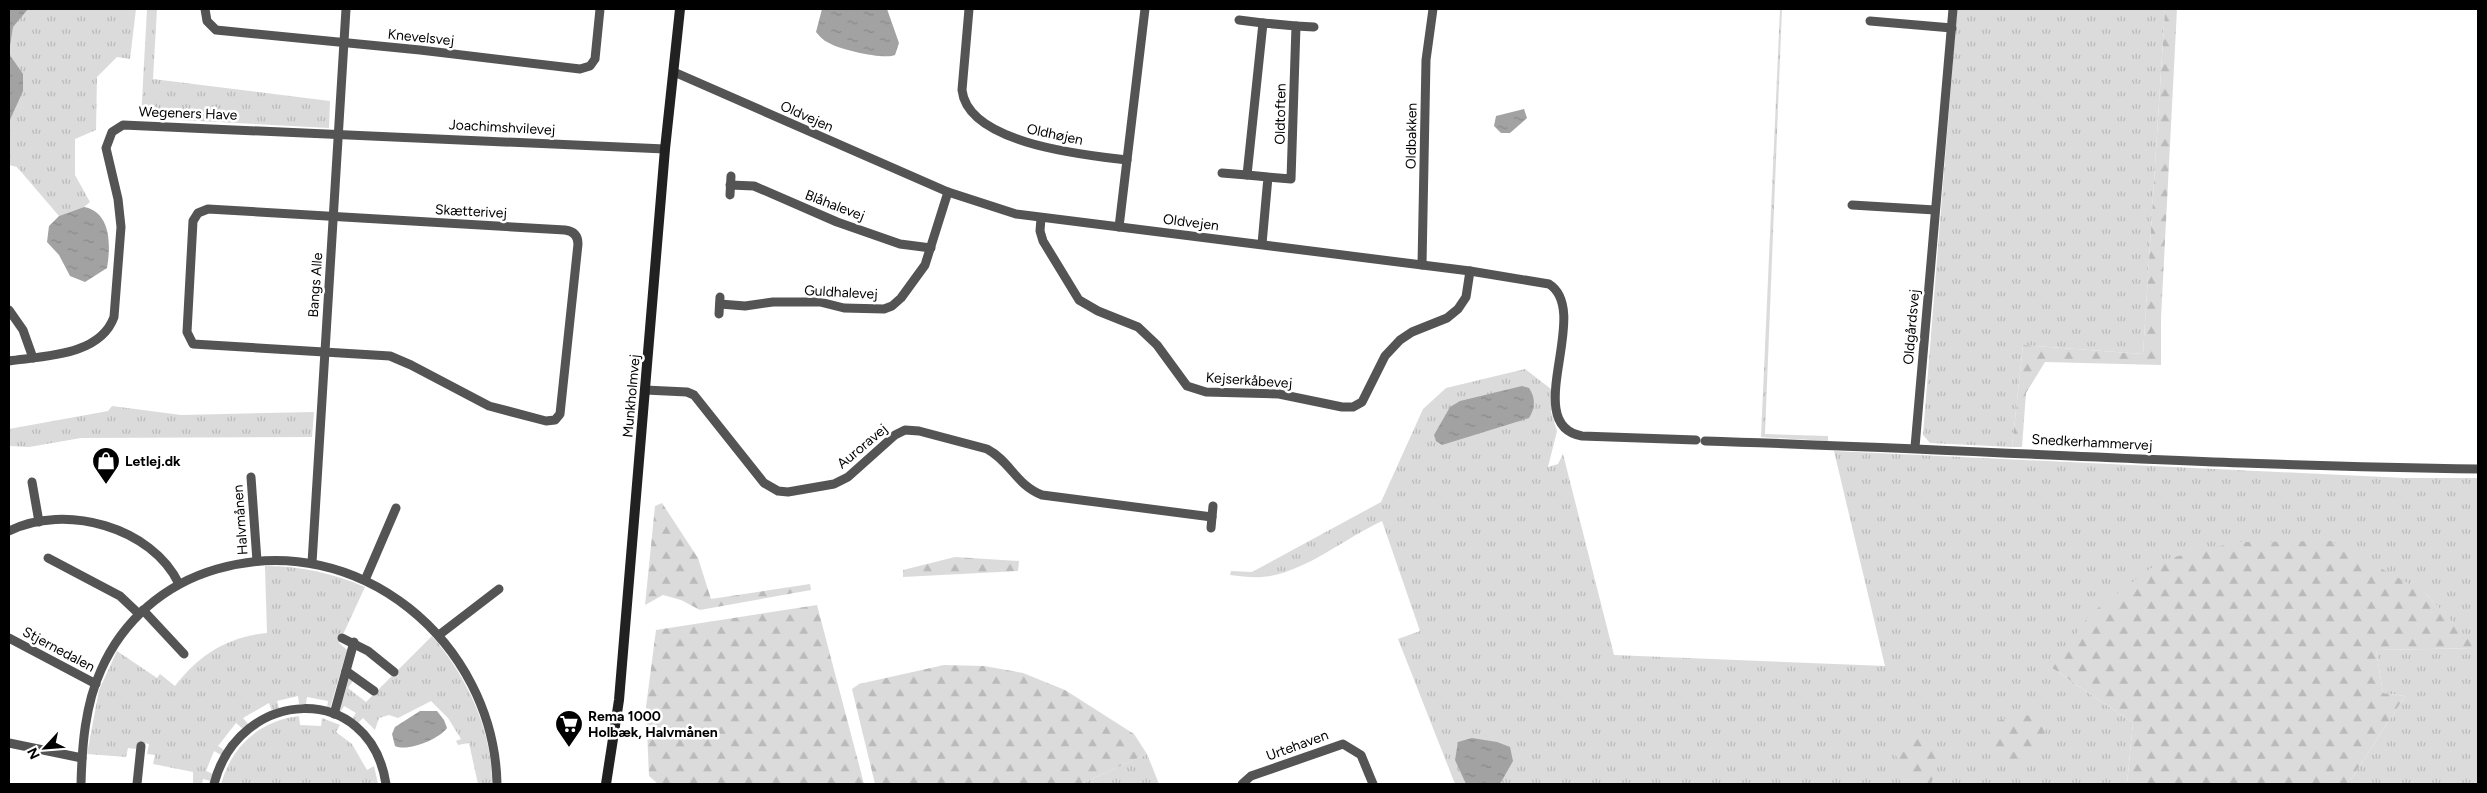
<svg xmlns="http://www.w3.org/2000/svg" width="2487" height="793" font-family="Figtree,sans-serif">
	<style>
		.grass { fill: url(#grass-tufts) }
		.forest { fill: url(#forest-firs) }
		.water { fill: url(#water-ripples) }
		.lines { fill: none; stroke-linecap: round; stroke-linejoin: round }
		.street { stroke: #545454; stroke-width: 9 }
		.secondary { stroke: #212121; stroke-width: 10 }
		.labels { text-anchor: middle; stroke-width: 5; stroke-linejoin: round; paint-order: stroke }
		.street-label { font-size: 14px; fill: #000; stroke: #fff }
		.poi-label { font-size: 14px; font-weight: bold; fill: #000; stroke: #fff; text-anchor: start }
	</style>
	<defs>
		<pattern id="grass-tufts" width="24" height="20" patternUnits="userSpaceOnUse" patternTransform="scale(1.25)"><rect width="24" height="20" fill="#dbdbdb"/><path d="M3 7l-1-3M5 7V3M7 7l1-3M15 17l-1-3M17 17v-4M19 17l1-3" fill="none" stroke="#bababa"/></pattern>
		<pattern id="forest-firs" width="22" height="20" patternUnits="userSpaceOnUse" patternTransform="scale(1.25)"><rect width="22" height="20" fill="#dbdbdb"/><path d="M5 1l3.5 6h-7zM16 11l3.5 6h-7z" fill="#bababa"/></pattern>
		<pattern id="water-ripples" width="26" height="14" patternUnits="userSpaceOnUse" patternTransform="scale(1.25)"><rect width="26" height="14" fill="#a2a2a2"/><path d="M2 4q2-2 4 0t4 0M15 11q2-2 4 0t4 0" fill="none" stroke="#8a8a8a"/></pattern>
	</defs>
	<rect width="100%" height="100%" fill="#fff"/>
	<!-- grass -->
	<g class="grass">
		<path d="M9,9H136L130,59L117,57L97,77L96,130L75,139V175L90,202L84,207L59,216L17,167L9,165Z"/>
		<path d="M147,9H157L153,79L330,101L329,128L141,118Z"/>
		<path d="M1780,9H1782L1765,434L1828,436V441L1761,437Z"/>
		<path d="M1957,9H2165L2143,354L2023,345L2012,447L1930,443L1923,435Z"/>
		<path d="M1525,369L1551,389V412L1557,431L1548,467L1558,464L1563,454L1614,655L1885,666L1834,451L2405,478H2478V784H2348L2405,696L2383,693L2376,650L2476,648L2424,592L2052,668L2133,723L2127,784H1455L1398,639L1420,631L1382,521C1345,538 1303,574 1262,577C1252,578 1241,576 1230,575L1231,571L1252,572L1381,502L1423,409L1446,388Z"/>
		<path d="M112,406L181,415L314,412L312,437L81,438L29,447L9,446V429L108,411Z"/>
		<path d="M265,566C301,566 332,573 365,587L339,643L347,650L330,708H327L328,701L307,697L306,704H299L298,696L277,701L279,708L272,711L269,703L243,718L248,724L243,729L236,723L218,746L224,750L221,755L214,751L206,771L213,774L211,781L203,779L202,784H193V772L153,764L155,755L147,754L149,744L138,742L136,749L128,748L126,757L87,754L99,690L117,651L157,678L160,674L175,686C199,655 227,637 267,633Z"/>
		<path d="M432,636C467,677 492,729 492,784H478L469,743L458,745L456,741L461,739L448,718L431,701L398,718L389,715L379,718L375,730L363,718L357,724L352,719L356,713L344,706L340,713L338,710L346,680L349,679L353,681L348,688L366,702Z"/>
		<path d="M299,716L300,725L321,726L322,718L340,725L336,732L352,744L367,770L374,766L378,784H221C232,746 259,721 299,716Z"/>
		<path d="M1147,754L1159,784H1081L1138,758Z"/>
	</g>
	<!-- forest -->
	<g class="forest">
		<path d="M2165,9H2177L2161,318V365L2045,362L2026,393L2022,447H2012L2023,345L2143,354Z"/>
		<path d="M662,503L698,558L711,599L810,584L811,590L700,610L681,600L663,595L645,605L655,506Z"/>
		<path d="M2331,541L2424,592L2477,648L2376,650L2383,693L2405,696L2348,784H2127L2133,723L2052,668L2090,614L2162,560L2237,542Z"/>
		<path d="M955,557L1019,561L1018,571L903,577V570Z"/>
		<path d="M817,605L864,784H658L649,776L646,707L656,630Z"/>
		<path d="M944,665L984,666L1023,673L1065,690L1134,734L1147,754L1081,784H875L852,689L859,684Z"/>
		<path d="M2019,714L2042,718L2048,726L2032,758L2010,759L1995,747L1989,731L1996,722Z"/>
		<path d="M1920,734L1942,751L1931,784H1909L1893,749L1901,739Z"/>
	</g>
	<!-- water -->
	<g class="water">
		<path d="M9,9H28L13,27L9,52Z"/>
		<path d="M822,9H887L899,43L895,55C885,60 842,50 831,44C824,41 820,37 816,32Z"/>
		<path d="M9,54L23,74V91L9,122Z"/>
		<path d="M1524,109L1527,118L1510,133H1501L1494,126L1496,116Z"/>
		<path d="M84,207C111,212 111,245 107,268L85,282L70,276L59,255L47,242L49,226L59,216Z"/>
		<path d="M1522,386L1529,388C1536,398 1535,409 1529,418L1442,445L1436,441L1434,435L1450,407L1460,401Z"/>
		<path d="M420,711H437L444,720L447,728C439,739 408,752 395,746L392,734L395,727Z"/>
		<path d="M1472,738L1497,742L1510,747L1513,761L1500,784H1466L1455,760L1458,742Z"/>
	</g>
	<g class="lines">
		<!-- street -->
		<g class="street">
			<path d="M205,9L207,21L216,30L420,50L580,69L590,66L595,59L600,9"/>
			<path d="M969,9L962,90C968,144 1085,155 1127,160"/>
			<path d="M1239,20L1263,23"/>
			<path d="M1870,21L1952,28"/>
			<path d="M1296,26L1314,27"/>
			<path d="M674,72L948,192L1016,214L1470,271L1549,284C1593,312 1519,425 1582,436L1696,440"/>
			<path d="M1222,173L1247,175"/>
			<path d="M730,185L754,186L837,222L900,244L931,248"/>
			<path d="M730,195L731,176"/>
			<path d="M1852,205L1935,210"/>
			<path d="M208,209L565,230C573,231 578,235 578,244L560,414L555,420L546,421L489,406L411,365L390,356L193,344L187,332L193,221L198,213Z"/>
			<path d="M1041,218L1040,231L1043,241L1079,300L1098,311L1138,327L1157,345L1187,386L1206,392L1279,394L1342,407H1353L1362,402L1385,356L1400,340L1412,332L1447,318L1458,309L1466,297L1470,271"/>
			<path d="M1119,227L1145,9"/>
			<path d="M1262,244L1268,177L1291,179L1296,26L1263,23L1247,175L1268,177"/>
			<path d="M1422,265L1426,60L1433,9"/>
			<path d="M720,304L745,306L773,302H820L844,308L884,309L892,306L901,298L925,265L948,192"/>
			<path d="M9,310L23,330L33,358"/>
			<path d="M719,314L720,297"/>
			<path d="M9,361C44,356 100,356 114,317L121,227L118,199L106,148L112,132L123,125L665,149"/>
			<path d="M645,390L687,392L694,395L764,483L778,491L788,492L834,484L848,477L895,435L905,430L919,431L987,449C1010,461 1016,485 1042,495L1212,517"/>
			<path d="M1705,441C1963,449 2220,466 2478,469"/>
			<path d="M1915,447L1953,9"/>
			<path d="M251,477L257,561"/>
			<path d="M32,482L39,522"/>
			<path d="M1211,528L1213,506"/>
			<path d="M9,531C65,503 152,527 179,584"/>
			<path d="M48,558L120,596L139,614"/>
			<path d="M312,563L346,9"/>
			<path d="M365,580L396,508"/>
			<path d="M143,610L184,654"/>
			<path d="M439,635L499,589"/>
			<path d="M9,638L96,684"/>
			<path d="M342,638L368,651L394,672"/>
			<path d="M346,671L374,691"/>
			<path d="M334,714L354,642"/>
			<path d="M9,743L82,758"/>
			<path d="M81,784C82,746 85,705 101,670C123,620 165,584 217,569C358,528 494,642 497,784"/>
			<path d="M137,784L141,746"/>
			<path d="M214,784C239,687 370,680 386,784"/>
			<path d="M1242,784L1251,776L1343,744L1361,755L1373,784"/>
		</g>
		<!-- secondary -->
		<path class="secondary" d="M606,784L619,700L665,149L680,9"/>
	</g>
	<!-- icons -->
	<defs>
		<symbol id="shop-pin" viewBox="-11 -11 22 30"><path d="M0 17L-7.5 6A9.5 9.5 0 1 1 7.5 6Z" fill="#000" stroke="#fff"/><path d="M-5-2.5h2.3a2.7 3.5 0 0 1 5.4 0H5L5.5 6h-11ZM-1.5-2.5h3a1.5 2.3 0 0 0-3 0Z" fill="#fff"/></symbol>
		<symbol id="supermarket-pin" viewBox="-11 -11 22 30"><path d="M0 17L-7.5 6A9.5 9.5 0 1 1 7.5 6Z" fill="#000" stroke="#fff"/><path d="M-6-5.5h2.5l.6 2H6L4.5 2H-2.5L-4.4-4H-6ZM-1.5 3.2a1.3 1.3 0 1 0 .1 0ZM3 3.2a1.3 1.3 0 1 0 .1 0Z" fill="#fff"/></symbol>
	</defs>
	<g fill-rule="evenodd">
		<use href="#shop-pin" x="90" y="445" width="32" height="43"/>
		<use href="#supermarket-pin" x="553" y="708" width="32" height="43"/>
	</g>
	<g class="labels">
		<!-- street labels -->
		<g class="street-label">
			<text transform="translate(421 37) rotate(6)" y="5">Knevelsvej</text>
			<text transform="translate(188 113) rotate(2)" y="5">Wegeners Have</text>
			<text transform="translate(1280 114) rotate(-89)" y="5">Oldtoften</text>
			<text transform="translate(807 116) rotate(24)" y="5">Oldvejen</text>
			<text transform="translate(502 127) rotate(3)" y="5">Joachimshvilevej</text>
			<text transform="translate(1055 134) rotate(12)" y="5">Oldhøjen</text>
			<text transform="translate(1411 136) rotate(-89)" y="5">Oldbakken</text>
			<text transform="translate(835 205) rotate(21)" y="5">Blåhalevej</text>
			<text transform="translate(471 211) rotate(3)" y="5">Skætterivej</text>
			<text transform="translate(1191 222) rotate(7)" y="5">Oldvejen</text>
			<text transform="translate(315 285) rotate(-86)" y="5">Bangs Alle</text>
			<text transform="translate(841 292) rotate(3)" y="5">Guldhalevej</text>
			<text transform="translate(1911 327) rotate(-85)" y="5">Oldgårdsvej</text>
			<text transform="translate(1249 380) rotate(4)" y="5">Kejserkåbevej</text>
			<text transform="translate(631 396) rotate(-85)" y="5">Munkholmvej</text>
			<text transform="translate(2092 442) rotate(3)" y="5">Snedkerhammervej</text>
			<text transform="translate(862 446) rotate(-40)" y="5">Auroravej</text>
			<text transform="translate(240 520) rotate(-94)" y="5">Halvmånen</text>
			<text transform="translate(59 649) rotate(28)" y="5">Stjernedalen</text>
			<text transform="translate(1297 745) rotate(-20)" y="5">Urtehaven</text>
		</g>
		<!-- poi labels -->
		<g class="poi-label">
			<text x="125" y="466">Letlej.dk</text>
			<text x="588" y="721">Rema 1000<tspan x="588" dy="16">Holbæk, Halvmånen</tspan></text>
		</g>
	</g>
	<!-- border -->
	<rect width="2487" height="793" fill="none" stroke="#000000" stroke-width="20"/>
	<!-- north arrow -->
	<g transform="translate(45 748) rotate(244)" stroke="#ffffff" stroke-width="4" paint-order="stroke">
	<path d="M0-4L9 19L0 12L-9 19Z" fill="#000000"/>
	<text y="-8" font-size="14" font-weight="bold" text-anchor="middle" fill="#000000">N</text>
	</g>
</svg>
